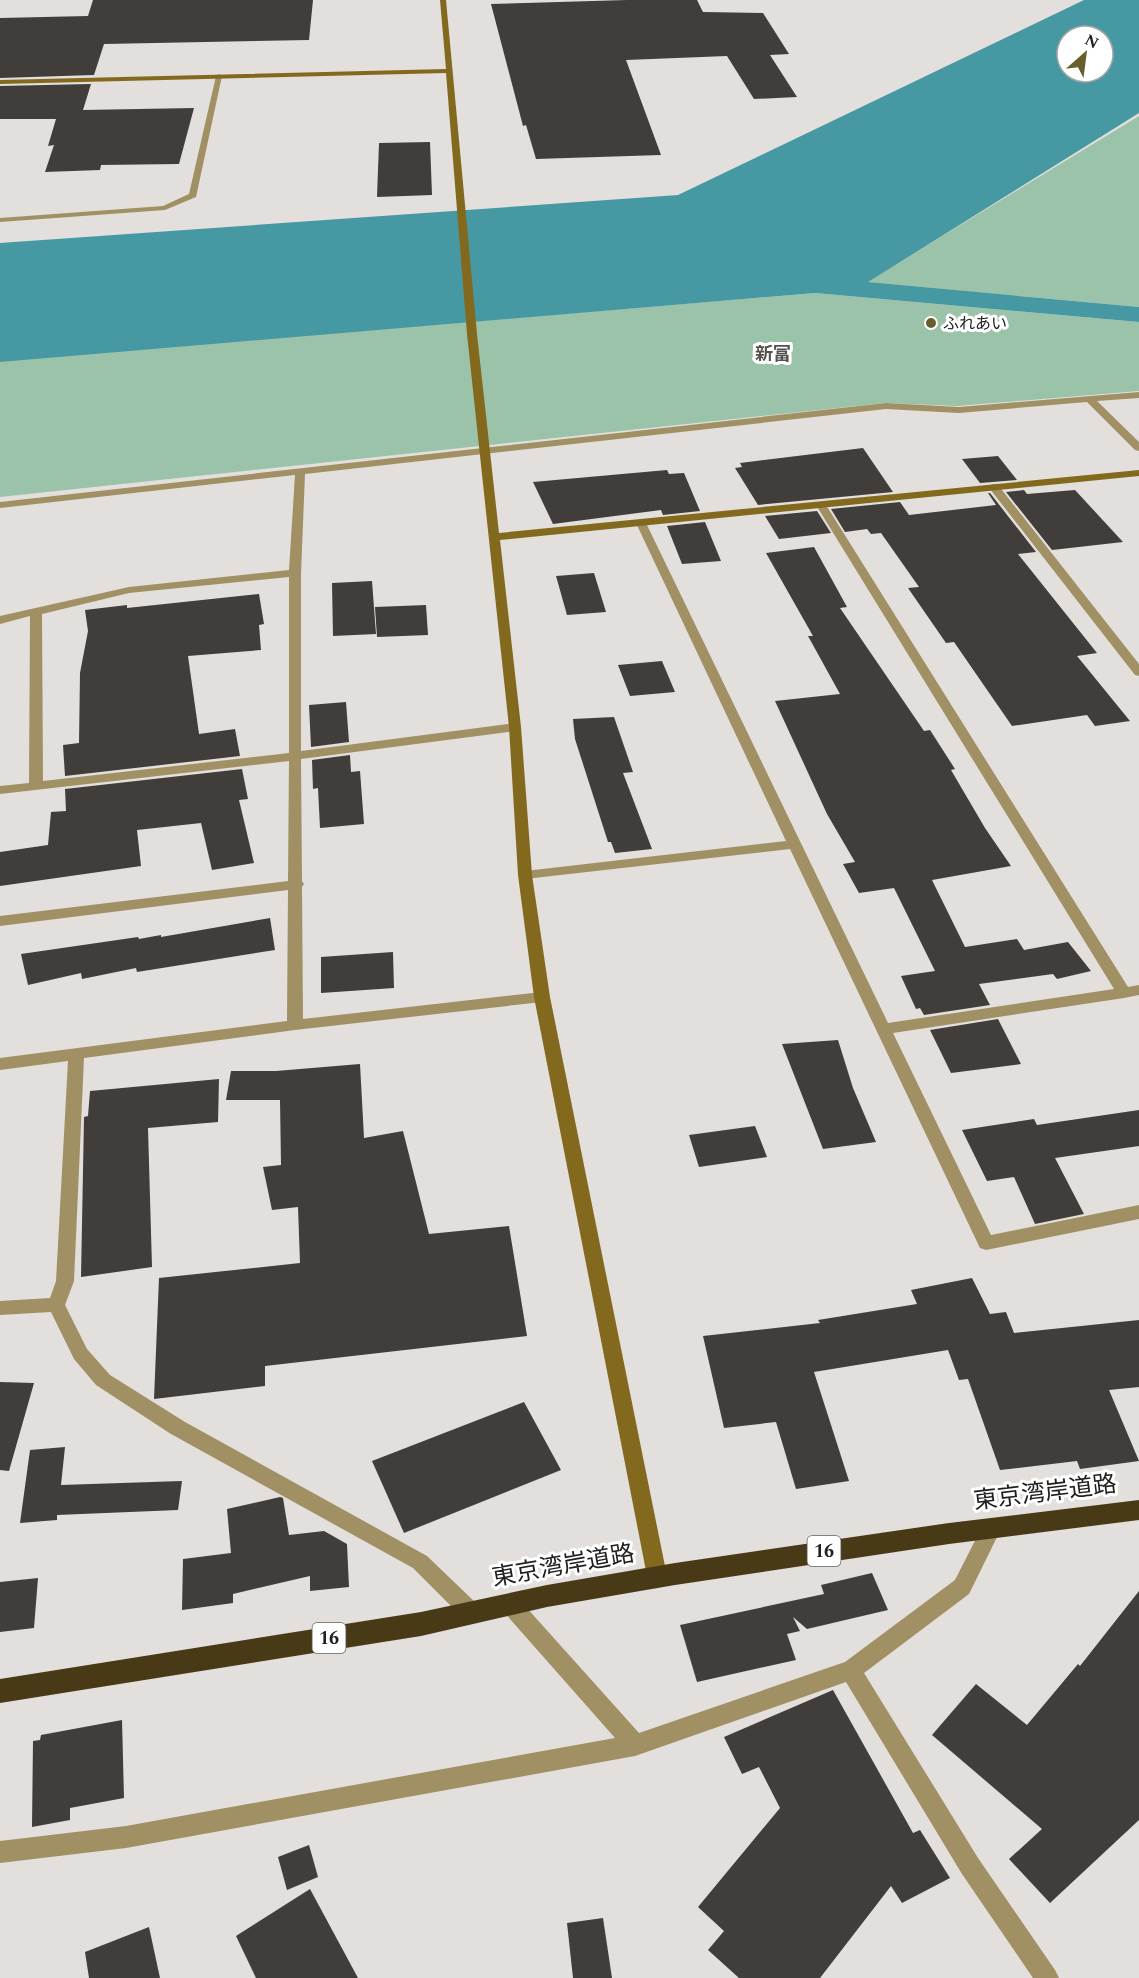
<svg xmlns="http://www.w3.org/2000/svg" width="1139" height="1978" font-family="Spectral,'Noto Sans JP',serif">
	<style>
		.green { fill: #9bc3aa }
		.water { fill: #4699a3; fill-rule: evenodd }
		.building { fill: #403d3b }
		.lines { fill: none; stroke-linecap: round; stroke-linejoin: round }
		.street { fill: #a19064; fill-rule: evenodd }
		.secondary { fill: #83691e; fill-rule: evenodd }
		.highway { fill: #483a16; fill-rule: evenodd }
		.poi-dot { fill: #665f2b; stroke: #fff; stroke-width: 2 }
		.labels { text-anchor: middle; stroke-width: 6; stroke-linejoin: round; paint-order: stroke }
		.far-poi-label { font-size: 16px; fill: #222120; stroke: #fff; text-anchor: start }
		.far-neighbourhood-label { font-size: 18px; font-weight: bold; fill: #54514f; stroke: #fff }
		.shield { fill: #fff; stroke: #646463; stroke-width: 1.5 }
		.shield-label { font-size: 18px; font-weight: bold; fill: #222120 }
		.near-street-label { font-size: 24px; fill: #222120; stroke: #fff }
	</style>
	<rect width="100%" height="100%" fill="#e2dfdc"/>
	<!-- green -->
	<g class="green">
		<path d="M1139,116V307L867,282Z"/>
		<path d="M815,293L1139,322V391L957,406L885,403L0,497V361Z"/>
	</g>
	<!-- water -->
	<path class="water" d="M1084,0H1139V113L868,282L1139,307V322L815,293L0,362V243L678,195ZM1067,36H1103V72H1067Z"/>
	<!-- building -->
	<g class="building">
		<path d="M93,0H313L309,40L104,44L94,75L0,78V18L88,16Z"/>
		<path d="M627,0H697L703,12L763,13L789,54L770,55L797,97L754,99L727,56L626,60L661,155L536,159L526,125L523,126L491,4Z"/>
		<path d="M91,84L83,110L194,108L179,164L101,165L100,170L45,172L54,145L48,146L56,119H0V86Z"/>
		<path d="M430,142L432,195L377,197L379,143Z"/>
		<path d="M863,448L893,492L758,505L735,468L742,467L740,463Z"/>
		<path d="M998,456L1017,480L980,483L962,459Z"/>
		<path d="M667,470L669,474L684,473L700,511L663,515L661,510L553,524L533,482Z"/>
		<path d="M1024,490L1027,494L1075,490L1123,542L1052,550L1006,492Z"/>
		<path d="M988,493H990L1036,552L1018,554L1097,653L1077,656L1130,721L1095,726L1087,715L1012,726L954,642L946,643L908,588L919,587L881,533L871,534L867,529L845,532L831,509L900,502L909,515L996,505Z"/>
		<path d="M817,511L831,533L779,539L765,516Z"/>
		<path d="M705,522L721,561L682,564L667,526Z"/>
		<path d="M814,547L847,607L840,608L924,731L930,730L955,769L951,770L985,828L1011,866L932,880L965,947L1017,939L1024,950L1068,942L1091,971L1057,979L1053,974L979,984L990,1005L924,1015L920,1008L916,1009L901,976L935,971L894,888L859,893L843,864L855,862L827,814L775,701L840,694L808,636H813L766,553Z"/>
		<path d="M594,573L606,612L567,615L556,576Z"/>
		<path d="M372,581L376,634L333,636L332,583Z"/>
		<path d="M259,594L264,624L259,625L261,650L188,656L199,734L235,729L240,756L65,776L63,745L79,743L80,673L88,631L85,610L127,605V608Z"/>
		<path d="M426,605L428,635L377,637L375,607Z"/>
		<path d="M662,661L675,692L630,696L618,665Z"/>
		<path d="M346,702L349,742L311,747L309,705Z"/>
		<path d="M614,717L633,772L623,773L652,849L615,853L611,842H608L575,739L573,719Z"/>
		<path d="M350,755L351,772L360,771L364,824L320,828L318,788L313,789L312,760Z"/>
		<path d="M242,769L248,799L239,800L254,863L212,870L201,823L137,830L141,866L0,886V852L48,845L51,812L66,811L65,789Z"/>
		<path d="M270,918L275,950L137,972L136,968L82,979L81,973L28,985L21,954L138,937L139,939L161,935V937Z"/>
		<path d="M393,952L394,988L321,993V957Z"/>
		<path d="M998,1019L1021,1064L951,1073L930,1030Z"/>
		<path d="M838,1040L853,1088L876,1142L823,1149L782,1044Z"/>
		<path d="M360,1064L364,1138L403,1131L429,1234L509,1226L527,1336L265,1366V1386L154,1399L159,1278L300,1263L298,1207L272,1210L263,1167L281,1165L280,1100H226L231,1071H276Z"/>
		<path d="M219,1079L218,1122L148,1128L152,1267L81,1277L84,1117L88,1116L90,1091Z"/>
		<path d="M1139,1110V1146L1055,1158L1084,1214L1035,1224L1014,1177L987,1181L962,1130L1034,1119L1037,1125Z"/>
		<path d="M755,1126L767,1157L699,1167L689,1135Z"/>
		<path d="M972,1278L990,1314L1006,1312L1014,1333L1139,1320V1387L1109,1390L1139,1461L1080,1469L1077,1461L1000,1470L968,1379L959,1380L948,1350L814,1372L849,1481L796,1489L776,1422L724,1428L703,1336L820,1323L818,1320L917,1304L911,1290Z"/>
		<path d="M0,1382L34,1383L9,1471L0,1470Z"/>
		<path d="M524,1402L561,1470L404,1533L372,1461Z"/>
		<path d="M65,1447L61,1485L182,1481L178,1510L57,1515V1520L20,1523L30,1450Z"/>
		<path d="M280,1497L283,1498L289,1535L324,1531L347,1544L349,1587L310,1591V1576L233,1594V1603L182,1610L183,1559L231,1553L227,1509Z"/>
		<path d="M872,1573L888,1610L807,1629L793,1617L800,1631L787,1634L796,1660L697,1682L680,1625L824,1594L821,1585Z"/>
		<path d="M38,1578L34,1628L0,1632V1582Z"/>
		<path d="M1139,1591V1820L1050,1903L1009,1859L1042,1829L932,1735L976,1684L1027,1725L1078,1664L1080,1666Z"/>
		<path d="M833,1690L913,1833L920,1830L950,1878L902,1903L891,1886L820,1978H739L708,1950L724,1931L698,1907L780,1808L759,1767L742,1774L724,1737Z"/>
		<path d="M122,1720L124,1798L70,1808V1820L32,1827L33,1741L40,1740L41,1735Z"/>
		<path d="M309,1845L318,1877L287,1890L278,1857Z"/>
		<path d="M310,1889L358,1978H256L236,1936Z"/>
		<path d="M603,1918L612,1978H573L567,1923Z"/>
		<path d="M149,1927L160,1978H89L85,1952Z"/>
	</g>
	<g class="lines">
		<!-- street -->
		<g class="street">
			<path d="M219,74L222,76L196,197L165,210L0,222V218L163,206L189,194L216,76Z"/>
			<path d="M1139,392V398L1097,401L1139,442V451L1135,450L1087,402L959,413L886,409L305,474L301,573V751L515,723L521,727L515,731L301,759L302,881L304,884L302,887L303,1019L542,992L550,997L542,1002L295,1030L84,1058L74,1281L65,1305L87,1349L110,1375L185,1422L427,1556L477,1604L480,1611L477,1618L470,1621L463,1618L413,1568L171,1434L96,1385L74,1359L51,1312L0,1315V1301L50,1298L56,1281L68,1061L0,1070V1058L287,1021L288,890L0,926V916L288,881L289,761L0,794V786L29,783L30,616L0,624V616L129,587L289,570L295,475L0,508V502L886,403L959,407ZM289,577V753L43,781L42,614L129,593Z"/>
			<path d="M994,484L998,485L1139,664V676L1135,675L990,489V485Z"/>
			<path d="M821,502L826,505L1128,987L1139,985V995L1124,998L893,1033L991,1235L1139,1205V1219L986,1250L980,1248L790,849L525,879L518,875L525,871L786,841L636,523L641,520L646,523L888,1023L1114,989L816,505Z"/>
			<path d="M992,1518L999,1521L1002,1527L969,1594L864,1673L978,1858L1055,1970L1059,1978H1033L962,1874L846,1682L635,1756L126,1848L0,1863V1841L126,1826L615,1738L503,1611L500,1604L503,1597L510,1595L517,1597L639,1733L845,1662L955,1580L985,1521Z"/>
		</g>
		<!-- secondary -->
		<path class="secondary" d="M440,0H446L477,334L499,533L1139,470V476L500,540L521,727L532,875L550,997L667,1576L664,1583L657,1585L650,1583L647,1576L534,997L518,875L509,727L467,334L446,73L0,84V80L446,69Z"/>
		<!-- highway -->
		<path class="highway" d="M1139,1500V1520L949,1544L675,1585L547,1607L421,1636L0,1703V1679L421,1612L547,1585L675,1563L949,1523Z"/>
	</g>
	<!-- markers -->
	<circle class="poi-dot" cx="931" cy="323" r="6"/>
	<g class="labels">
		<!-- far-poi labels -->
		<g class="far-poi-label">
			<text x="943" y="329">ふれあい</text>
		</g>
		<!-- far-neighbourhood labels -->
		<g class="far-neighbourhood-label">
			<text x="773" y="360">新富</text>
		</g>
		<!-- shield labels -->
		<g class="shield">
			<rect x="807.5" y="1536" width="33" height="30" rx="4.5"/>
			<rect x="312.5" y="1623" width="33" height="30" rx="4.5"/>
		</g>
		<g class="shield-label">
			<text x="824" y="1557">16</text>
			<text x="329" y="1644">16</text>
		</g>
		<!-- near-street labels -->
		<g class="near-street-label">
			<text transform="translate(1045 1492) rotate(-7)" y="8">東京湾岸道路</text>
			<text transform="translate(563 1565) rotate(-10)" y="8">東京湾岸道路</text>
		</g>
	</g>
	<!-- north arrow -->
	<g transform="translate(1085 54) rotate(28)"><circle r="28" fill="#ffffff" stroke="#a7a6a6" stroke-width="1.5"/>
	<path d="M0-4.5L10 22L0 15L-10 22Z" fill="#665f2b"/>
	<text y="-9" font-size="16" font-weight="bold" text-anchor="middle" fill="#222120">N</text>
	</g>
</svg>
